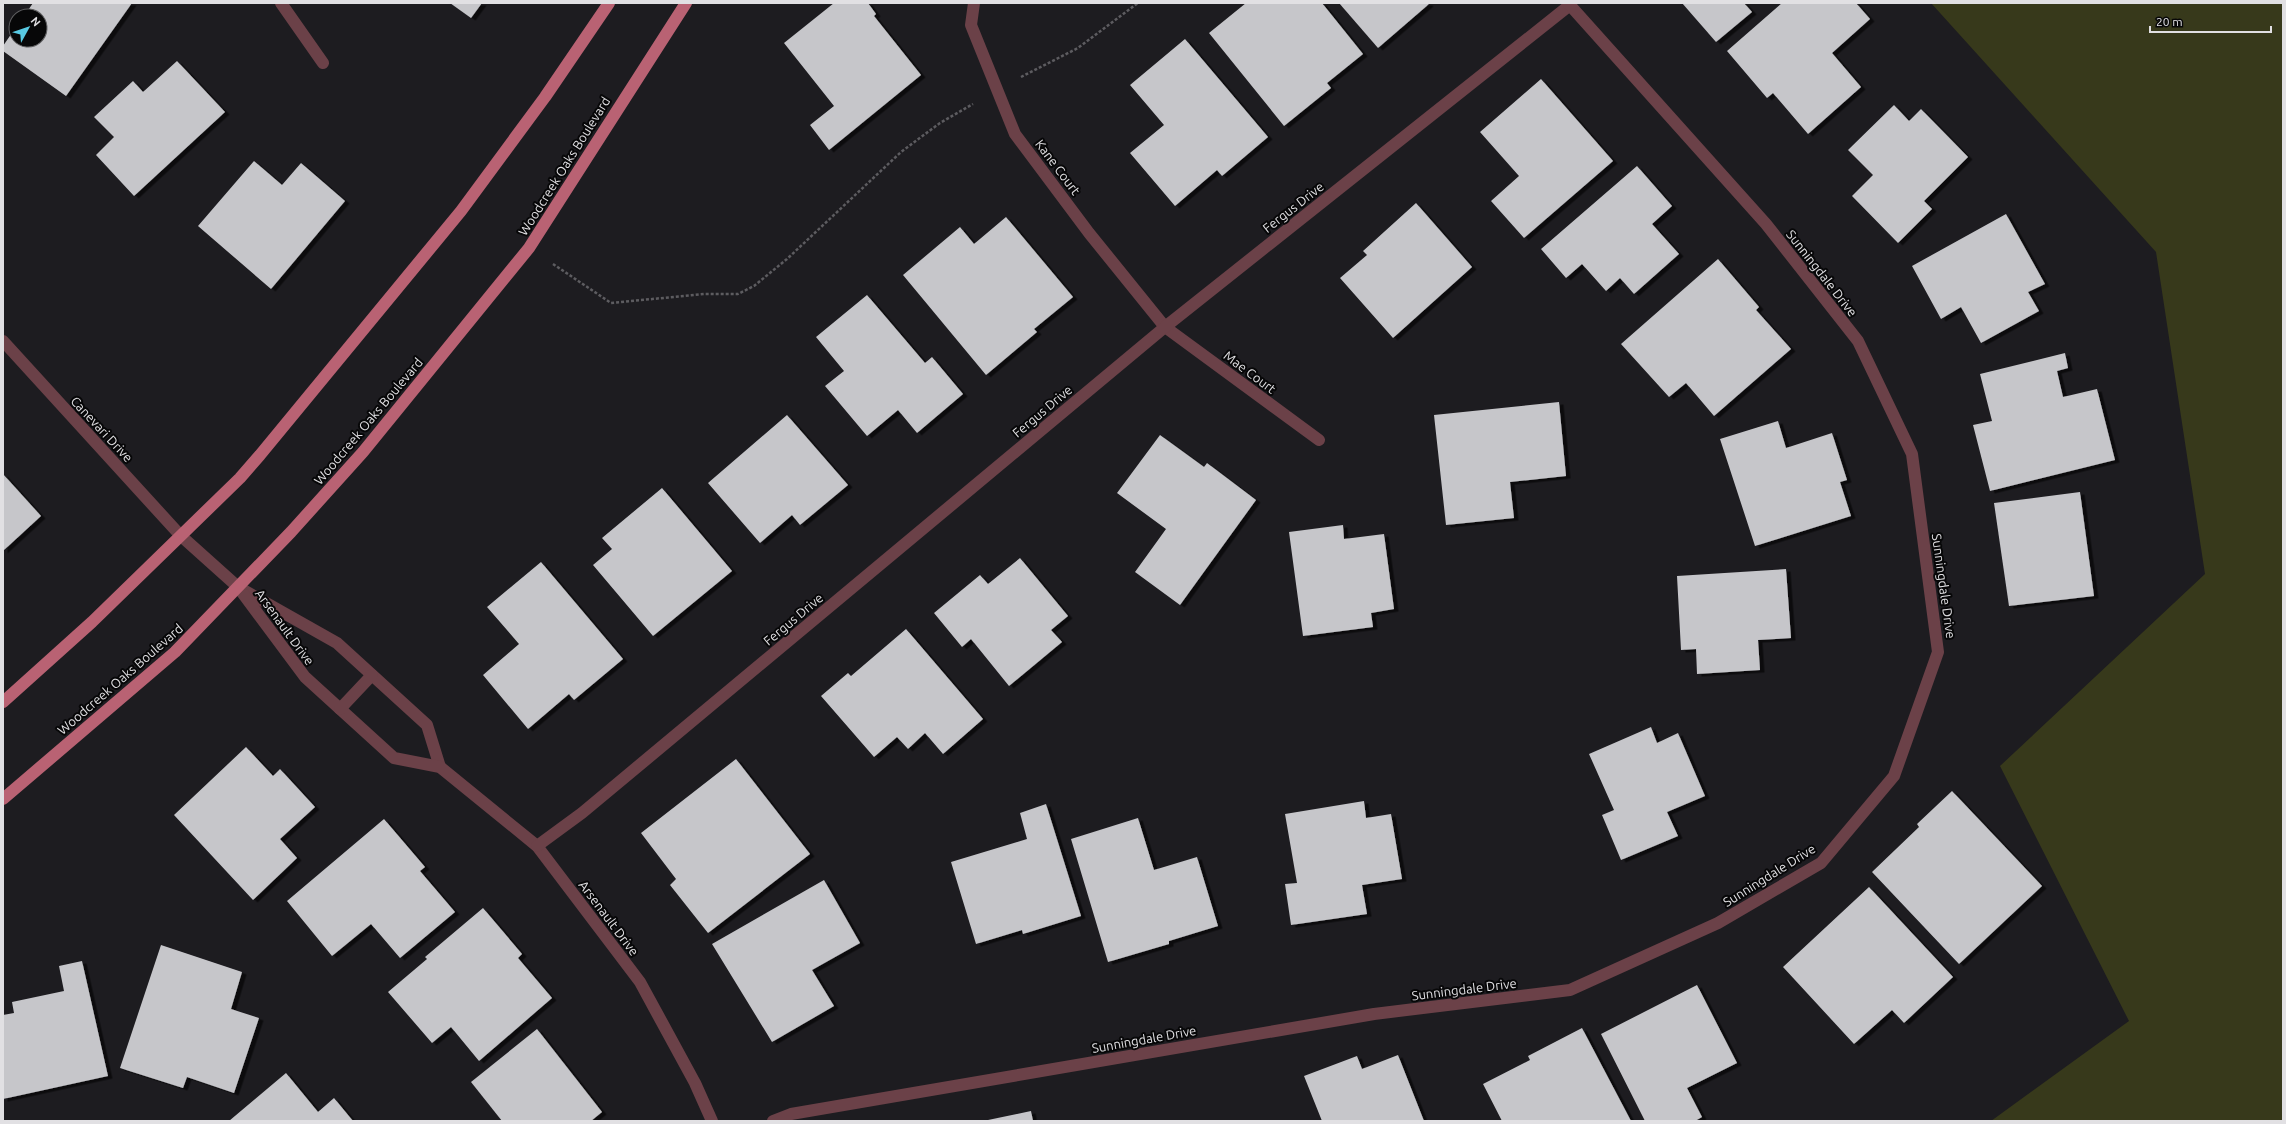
<svg xmlns="http://www.w3.org/2000/svg" width="2286" height="1124" font-family="Ubuntu,sans-serif">
	<style>
		.green { fill: #37391b }
		.building { fill: #c6c6ca; filter: url(#shadow) }
		.lines { fill: none; stroke-linecap: round; stroke-linejoin: round }
		.path { stroke: #5d5c60; stroke-width: 2.5; stroke-dasharray: 3 2; stroke-linecap: butt }
		.minor { stroke: #6b4148; stroke-width: 12 }
		.major { stroke: #b96273; stroke-width: 12 }
		.labels { text-anchor: middle; stroke-width: 4; stroke-linejoin: round; paint-order: stroke }
		.street-label { font-size: 13px; fill: #e1e0e3; stroke: #070708 }
	</style>
	<defs>
		<filter id="shadow"><feDropShadow dx="4.5" dy="2.5" stdDeviation="0" flood-color="#0009"/></filter>
	</defs>
	<rect width="100%" height="100%" fill="#1d1c20"/>
	<!-- green -->
	<path class="green" d="M1931,3H2283V1121H1991L2129,1021L2000,766L2205,574L2156,252Z"/>
	<!-- building -->
	<g class="building">
		<path d="M33,3H132L66,96L3,51V46L16,27V40H40V16H24Z"/>
		<path d="M450,3H482L471,18Z"/>
		<path d="M834,3H868L876,14L874,16L921,75L829,150L810,125L834,106L784,43Z"/>
		<path d="M1246,3H1322L1363,54L1327,83L1331,88L1284,126L1209,33Z"/>
		<path d="M1339,3H1428L1429,4L1378,48Z"/>
		<path d="M1682,3H1744L1752,12L1716,42Z"/>
		<path d="M1782,3H1856L1870,19L1832,53L1861,87L1808,134L1773,93L1767,98L1727,51Z"/>
		<path d="M1185,39L1268,137L1222,176L1217,170L1175,206L1130,153L1164,125L1130,85Z"/>
		<path d="M177,61L225,112L134,196L96,155L114,137L94,117L133,81L143,92Z"/>
		<path d="M1541,79L1613,161L1524,238L1491,201L1519,176L1480,132Z"/>
		<path d="M1894,105L1909,121L1921,109L1968,157L1924,201L1932,209L1898,243L1852,196L1873,175L1848,150Z"/>
		<path d="M254,161L282,185L301,163L345,201L271,289L198,226Z"/>
		<path d="M1637,166L1672,206L1652,224L1679,254L1634,294L1620,278L1606,291L1582,264L1566,278L1541,249Z"/>
		<path d="M1416,203L1472,267L1393,338L1340,278L1367,255L1363,251Z"/>
		<path d="M2006,214L2045,284L2028,292L2039,311L1981,343L1961,307L1941,319L1912,266Z"/>
		<path d="M1006,217L1073,297L1034,329L1037,332L986,375L903,275L960,227L974,244Z"/>
		<path d="M1718,259L1759,307L1756,310L1791,349L1714,416L1686,383L1669,397L1621,344Z"/>
		<path d="M867,295L925,363L932,357L963,394L917,433L898,410L867,436L825,386L844,371L816,337Z"/>
		<path d="M2065,353L2068,368L2057,371L2063,397L2097,389L2115,460L1990,491L1973,425L1992,421L1980,374Z"/>
		<path d="M1559,402L1566,476L1510,482L1514,518L1446,525L1434,415Z"/>
		<path d="M787,415L848,485L800,525L792,515L760,543L708,483Z"/>
		<path d="M1778,421L1786,448L1832,433L1847,480L1840,482L1851,516L1755,546L1720,439Z"/>
		<path d="M1160,435L1204,467L1207,463L1256,500L1180,605L1135,572L1166,529L1117,493Z"/>
		<path d="M3,474L41,516L3,551Z"/>
		<path d="M662,488L732,571L653,636L593,565L612,549L602,538Z"/>
		<path d="M2080,492L2094,596L2009,606L1994,503Z"/>
		<path d="M1343,525L1344,539L1384,534L1394,609L1371,613L1373,627L1303,636L1289,532Z"/>
		<path d="M1020,558L1068,616L1051,630L1062,642L1009,686L971,639L962,647L934,613L980,575L988,584Z"/>
		<path d="M541,562L623,659L574,700L569,694L528,729L483,675L519,644L487,607Z"/>
		<path d="M1786,569L1791,638L1758,640L1760,670L1697,674L1696,649L1681,650L1677,576Z"/>
		<path d="M906,629L983,719L943,754L925,733L908,749L897,737L874,757L821,696L848,673L851,676Z"/>
		<path d="M1651,727L1657,743L1678,733L1705,796L1667,812L1678,836L1621,860L1602,815L1614,810L1589,754Z"/>
		<path d="M246,747L273,776L280,769L315,807L280,839L297,858L253,900L174,815Z"/>
		<path d="M736,759L810,854L708,933L670,885L676,879L641,833Z"/>
		<path d="M1952,791L2042,886L1959,964L1872,872L1919,827L1917,824Z"/>
		<path d="M1364,801L1366,818L1391,814L1402,879L1362,885L1367,914L1291,925L1285,884L1297,883L1285,814Z"/>
		<path d="M1046,804L1081,916L1023,934L1022,930L976,944L951,862L1027,839L1020,813Z"/>
		<path d="M1138,818L1154,870L1197,857L1218,926L1169,941V944L1108,962L1071,839Z"/>
		<path d="M384,819L425,867L420,871L455,912L400,958L371,924L332,956L287,901Z"/>
		<path d="M824,880L860,943L812,970L834,1006L772,1042L712,944Z"/>
		<path d="M1869,887L1953,977L1904,1023L1892,1010L1854,1044L1783,967Z"/>
		<path d="M483,908L522,954L518,958L552,998L479,1061L451,1027L432,1043L388,992L427,959L425,957Z"/>
		<path d="M161,945L242,972L231,1009L259,1018L234,1093L187,1077L183,1088L120,1068Z"/>
		<path d="M82,961L108,1076L3,1099V1015L14,1013L12,1002L64,991L59,966Z"/>
		<path d="M1697,985L1737,1063L1687,1088L1702,1117L1695,1121H1645L1601,1034Z"/>
		<path d="M1582,1028L1631,1121H1502L1483,1084L1530,1060L1528,1056Z"/>
		<path d="M537,1029L602,1112L591,1121H502L471,1082Z"/>
		<path d="M1398,1055L1424,1121H1322L1304,1076L1357,1056L1362,1069Z"/>
		<path d="M286,1073L318,1112L334,1098L353,1121H229Z"/>
		<path d="M1031,1111L1033,1121H989L988,1120Z"/>
	</g>
	<g class="lines">
		<!-- path -->
		<g class="path">
			<path d="M1021,77L1078,48L1138,3"/>
			<path d="M553,264L611,303L704,294H738L754,286L787,259L901,152L940,123L973,104"/>
		</g>
		<!-- minor -->
		<g class="minor">
			<path d="M281,3L323,63"/>
			<path d="M974,3L971,25L1015,134L1089,233L1165,327L1319,440"/>
			<path d="M3,341L180,535L238,587L337,643L427,725L440,767"/>
			<path d="M238,587L305,677L394,758L440,767L537,846L640,982L695,1083L712,1121"/>
			<path d="M340,709L372,675"/>
			<path d="M537,846L582,813L1165,327L1570,5"/>
			<path d="M773,1121L791,1114L1374,1014L1570,990L1718,923L1821,863L1894,776L1938,652L1912,454L1858,341L1766,224L1568,3"/>
		</g>
		<!-- major -->
		<g class="major">
			<path d="M3,702L92,622L240,478L260,455L461,211L545,97L609,3"/>
			<path d="M3,799L175,652L291,532L363,452L529,248L686,3"/>
		</g>
	</g>
	<g class="labels">
		<!-- street labels -->
		<g class="street-label">
			<text transform="translate(564 166) rotate(-58)" y="5">Woodcreek Oaks Boulevard</text>
			<text transform="translate(1058 167) rotate(53)" y="5">Kane Court</text>
			<text transform="translate(1293 207) rotate(-38)" y="5">Fergus Drive</text>
			<text transform="translate(1822 273) rotate(52)" y="5">Sunningdale Drive</text>
			<text transform="translate(1250 372) rotate(37)" y="5">Mae Court</text>
			<text transform="translate(1042 411) rotate(-40)" y="5">Fergus Drive</text>
			<text transform="translate(368 421) rotate(-50)" y="5">Woodcreek Oaks Boulevard</text>
			<text transform="translate(102 429) rotate(47)" y="5">Canevari Drive</text>
			<text transform="translate(1944 586) rotate(82)" y="5">Sunningdale Drive</text>
			<text transform="translate(793 619) rotate(-40)" y="5">Fergus Drive</text>
			<text transform="translate(285 627) rotate(54)" y="5">Arsenault Drive</text>
			<text transform="translate(120 679) rotate(-41)" y="5">Woodcreek Oaks Boulevard</text>
			<text transform="translate(1769 875) rotate(-32)" y="5">Sunningdale Drive</text>
			<text transform="translate(609 918) rotate(53)" y="5">Arsenault Drive</text>
			<text transform="translate(1464 989) rotate(-7)" y="5">Sunningdale Drive</text>
			<text transform="translate(1144 1039) rotate(-10)" y="5">Sunningdale Drive</text>
		</g>
	</g>
	<!-- border -->
	<rect width="2286" height="1124" fill="none" stroke="#e1e0e3" stroke-width="8"/>
	<!-- north arrow -->
	<g transform="translate(28 28) rotate(50)"><circle r="19" fill="#070708" stroke="#5e5e60"/>
	<path d="M0-3L7 15L0 10L-7 15Z" fill="#58c9e3"/>
	<text y="-6" font-size="11" font-weight="bold" text-anchor="middle" fill="#e1e0e3">N</text>
	</g>
	<!-- scale -->
	<path d="M2150 26v6h121v-6" fill="none" stroke="#e1e0e3" stroke-width="2"/>
	<text x="2156" y="26" font-size="12" fill="#e1e0e3" stroke="#070708" stroke-width="3" paint-order="stroke">20 m</text>
</svg>
